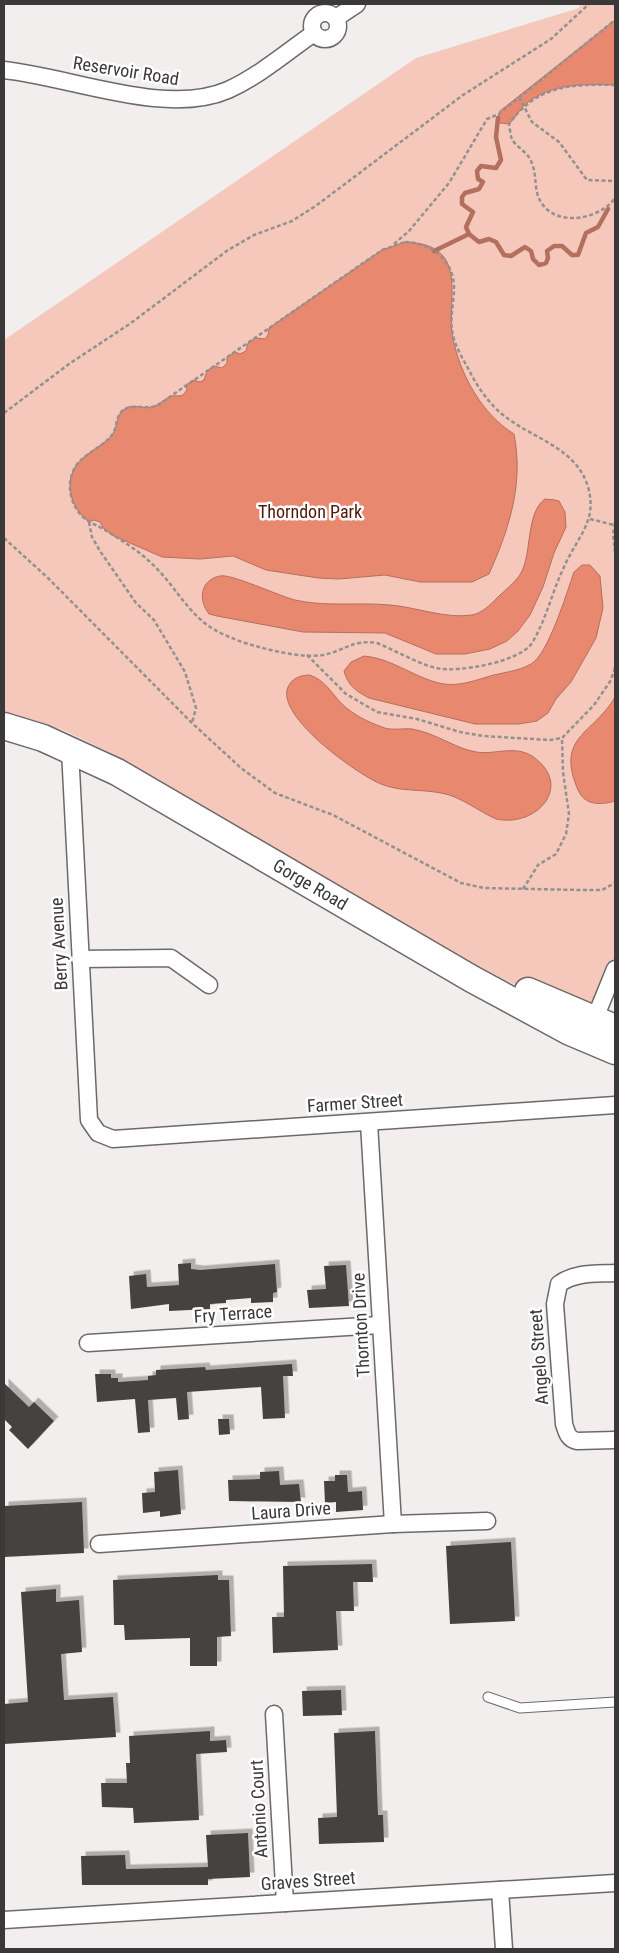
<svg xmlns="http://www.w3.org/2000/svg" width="619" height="1953" font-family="'Roboto Condensed',sans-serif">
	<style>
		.green { fill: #f6c8bb }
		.water { fill: #e8886f; stroke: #b4705e }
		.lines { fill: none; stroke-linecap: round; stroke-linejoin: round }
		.stream { stroke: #b4705e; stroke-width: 4.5 }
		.building { fill: #454241; filter: url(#shadow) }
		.service-casing { stroke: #6c6968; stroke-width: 11 }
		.minor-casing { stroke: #6c6968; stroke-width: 19 }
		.primary-casing { stroke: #6c6968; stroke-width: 29 }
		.path { stroke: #939190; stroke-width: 2.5; stroke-dasharray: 4 2.5; stroke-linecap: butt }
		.service { stroke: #fff; stroke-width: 9 }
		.minor { stroke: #fff; stroke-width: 16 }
		.primary { stroke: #fff; stroke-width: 26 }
		.labels { text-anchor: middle; stroke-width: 5; stroke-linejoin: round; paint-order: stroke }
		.street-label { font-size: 18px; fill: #3a3838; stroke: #fff }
		.park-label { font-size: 18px; fill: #531707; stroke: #fff }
	</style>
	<defs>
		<filter id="shadow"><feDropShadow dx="4.5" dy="-4.5" stdDeviation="0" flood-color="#0004"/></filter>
	</defs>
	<rect width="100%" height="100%" fill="#f1eeed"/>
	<!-- green -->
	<path class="green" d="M580,4H615V969L594,1020C422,951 271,839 109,752L63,730L4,713V340L416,58L579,8Z"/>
	<!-- water -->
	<g class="water">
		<path d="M615,20V85C585,84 552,83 527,103C519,109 516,118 509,124L500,123L498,118L500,111Z"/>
		<path d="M405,242C472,244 445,300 453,339C461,376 482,414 514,434C524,484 509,529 489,574L472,582H420L385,575L339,579L318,578L266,570L233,556L200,559L162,557L114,536L104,529L100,522L94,520L89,522C69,507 62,477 82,459C91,450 104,445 112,435C119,426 115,414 126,408C134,404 143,409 152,407C160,405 165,398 172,396C175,395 179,397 183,395L187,390L186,385L193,380L200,382L204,380L207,371L214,366L222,368L227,363V357L235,352L240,354L246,351L248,343L255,338L265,339L268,335L269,328L382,250Z"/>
		<path d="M545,499L555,500L559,501L565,512L566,527L554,553L543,587L530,615L518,631L507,641L490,649L465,654H436L385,633L303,632L217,616L209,614C198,600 200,580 220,576C230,573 279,596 295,600C324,607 359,602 390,605C416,607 445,619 472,615C482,613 490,605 497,598C505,590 515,583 521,573C532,553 526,512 545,499Z"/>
		<path d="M582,565H590L600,576L603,608L596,638L571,682L556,699L548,713L537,721L519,724H475L369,698C356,691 348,686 344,671L351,662L364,656C390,658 411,675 435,682C454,688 470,682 487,677C502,672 517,672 531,664C548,655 567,592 574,572Z"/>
		<path d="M310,675C326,681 331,693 343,705C354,715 368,722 382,727C390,731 403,728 412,729C436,733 454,748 476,752C494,755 515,745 532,756C575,785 537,828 496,819C478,811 460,796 441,793C421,789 400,792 381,784C358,775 275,716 288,687C292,678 301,675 310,675Z"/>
		<path d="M615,697V801C601,805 585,806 578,790C555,736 593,735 615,697Z"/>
	</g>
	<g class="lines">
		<!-- stream -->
		<g class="stream">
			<path d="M469,234L466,227L473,212L462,204V197L465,193L479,189L483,182L478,179L477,171L481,166L496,168L501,160L496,137L498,118"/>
			<path d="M434,251L469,234L479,242L489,239L496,242L504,255L511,256L525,247L531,251L533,259L539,265L546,263L548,258L547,251L554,246H562L572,255H578L586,233L598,227L608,209"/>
		</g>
	</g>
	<!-- building -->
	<g class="building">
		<path d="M191,1263V1269L200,1270L275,1264L277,1292L273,1293V1302L251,1303V1298L226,1300V1303L210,1304V1309L169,1311V1304L131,1309L129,1276L146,1274L147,1287L179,1285L178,1264Z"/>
		<path d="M346,1265L349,1306L309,1308L307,1290L326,1289L324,1266Z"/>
		<path d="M292,1364L293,1376H283L285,1418L263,1419L261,1387L187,1392L189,1419L178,1420L176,1398L148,1400L150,1432L138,1433L135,1399L97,1402L95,1374H111V1378H118V1382L148,1380V1376L156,1375V1370L205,1367L206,1370Z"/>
		<path d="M4,1383L29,1407L34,1402L54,1421L28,1449L9,1430L12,1427L4,1419Z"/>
		<path d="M218,1419H229L230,1434L219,1435Z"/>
		<path d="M178,1470L181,1514L160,1517V1511L143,1513L142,1493L155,1492L154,1472Z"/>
		<path d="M279,1471L280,1485L299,1484L301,1502L229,1501L228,1480L260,1479V1472Z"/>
		<path d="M335,1475H347L348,1492L362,1491L363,1510L336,1512V1502L325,1503L324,1481H335Z"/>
		<path d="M82,1502L84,1553L4,1557V1506Z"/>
		<path d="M511,1542L515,1621L450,1624L446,1546Z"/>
		<path d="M372,1564L373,1582H353L354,1611H336L338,1650L273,1653L272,1617H284L283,1566Z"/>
		<path d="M218,1575V1580H229L231,1636L217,1637V1666H190V1638L125,1640L124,1625H114L113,1580Z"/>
		<path d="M56,1589V1602L79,1600L82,1652L61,1654L64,1700L113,1697L116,1737L4,1744V1704L28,1702L21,1592Z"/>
		<path d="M341,1690L342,1715L303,1716L302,1691Z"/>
		<path d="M210,1731V1741L226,1740L227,1752L196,1754L199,1820L134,1823L133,1808L102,1807L101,1783H127L126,1763H130L129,1736Z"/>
		<path d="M375,1731L378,1815H383L384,1842L319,1844L318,1818L337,1817L334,1733Z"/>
		<path d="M248,1833L250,1877L208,1879V1885H82L81,1856L125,1855L126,1869L208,1867L206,1835Z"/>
	</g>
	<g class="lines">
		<defs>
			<path id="service" d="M488,1697L520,1708L615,1702"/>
			<g id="minor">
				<circle cx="325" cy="26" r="13"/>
				<path d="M336,18L357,4"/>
				<path d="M4,70C71,77 166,117 228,90C259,76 287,52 314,33"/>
				<path d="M70,750L89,1120L98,1133L113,1139L615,1105"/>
				<path d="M80,959L171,958L209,985"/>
				<path d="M591,1028L615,969"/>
				<path d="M369,1123L393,1524"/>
				<path d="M615,1273C596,1274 575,1272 559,1284L555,1304L564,1424C567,1433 568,1439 577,1441L615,1440"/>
				<path d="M88,1343L380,1325"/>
				<path d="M99,1544L393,1524L487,1521"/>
				<path d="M274,1714L285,1903"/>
				<path d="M500,1890L504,1949"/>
				<path d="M4,1920L615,1883"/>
			</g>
			<g id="primary">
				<path id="s1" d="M4,726L43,738L117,772L472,979L570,1032L615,1051"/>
				<path d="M528,991L615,1028"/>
			</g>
		</defs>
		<!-- service casing -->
		<use href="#service" class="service-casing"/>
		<!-- minor casing -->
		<use href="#minor" class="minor-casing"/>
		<!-- primary casing -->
		<use href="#primary" class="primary-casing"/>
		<!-- path -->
		<g class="path">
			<path d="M615,85C571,84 537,85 509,124C510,128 510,135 512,139C516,147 526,151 530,159C537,172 534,184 538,196C550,229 599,221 615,198"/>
			<path d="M519,97L532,122L559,142L587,180L615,181"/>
			<path d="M405,242C431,243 454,260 454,288C454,302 450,316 452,330C454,346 464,360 471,374C480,391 492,407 507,418C535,439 577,449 588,487C598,521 577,537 564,567C552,592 546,620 532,643C520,662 457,673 436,668C416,663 397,651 377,643C353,639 344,651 323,655C303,658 278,652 259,647C240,642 215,633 201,620C182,603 170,580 151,563C138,550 121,540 105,530C97,525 89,523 82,516C67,501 65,474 82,459C91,451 104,445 112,435C118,427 115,414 125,409C135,404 147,410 158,405L382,250Z"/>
			<path d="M394,244L409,231L449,183L487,119L499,114L615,20"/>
			<path d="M4,413L69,364L131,323L228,250L254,235L292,221L317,205L463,95L551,39L589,4"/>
			<path d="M590,519L614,525"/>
			<path d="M89,522L92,537L100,551L136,603L154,620L185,672L196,708L192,723"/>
			<path d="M615,523L613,534L615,552"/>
			<path d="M4,538L48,578L192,723L241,768L275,793L333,815L461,883L484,888L580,890H602L615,883"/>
			<path d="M307,655L346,694L377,712L417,719L460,732L483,736L550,740L562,738L594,705L611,680L615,668"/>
			<path d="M523,889L538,865L556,854L566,834L569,814L563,772L562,738"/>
		</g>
		<!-- service -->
		<use href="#service" class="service"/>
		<!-- minor -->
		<use href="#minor" class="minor"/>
		<!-- primary -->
		<use href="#primary" class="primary"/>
	</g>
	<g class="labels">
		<!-- street labels -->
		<g class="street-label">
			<text transform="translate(126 71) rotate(9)" y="6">Reservoir Road</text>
			<text dy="6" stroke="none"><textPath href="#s1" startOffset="346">Gorge Road</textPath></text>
			<text transform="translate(59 944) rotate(-93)" y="6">Berry Avenue</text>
			<text transform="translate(355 1103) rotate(-4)" y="6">Farmer Street</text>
			<text transform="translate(233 1314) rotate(-4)" y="6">Fry Terrace</text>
			<text transform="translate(361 1325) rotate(-93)" y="6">Thornton Drive</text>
			<text transform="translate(539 1357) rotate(-94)" y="6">Angelo Street</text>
			<text transform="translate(291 1511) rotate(-4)" y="6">Laura Drive</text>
			<text transform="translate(259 1809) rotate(-93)" y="6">Antonio Court</text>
			<text transform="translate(308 1881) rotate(-4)" y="6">Graves Street</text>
		</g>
		<!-- park labels -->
		<g class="park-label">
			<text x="310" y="518">Thorndon Park</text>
		</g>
	</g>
	<!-- border -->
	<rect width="619" height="1953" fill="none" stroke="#3a3838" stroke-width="10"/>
</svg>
